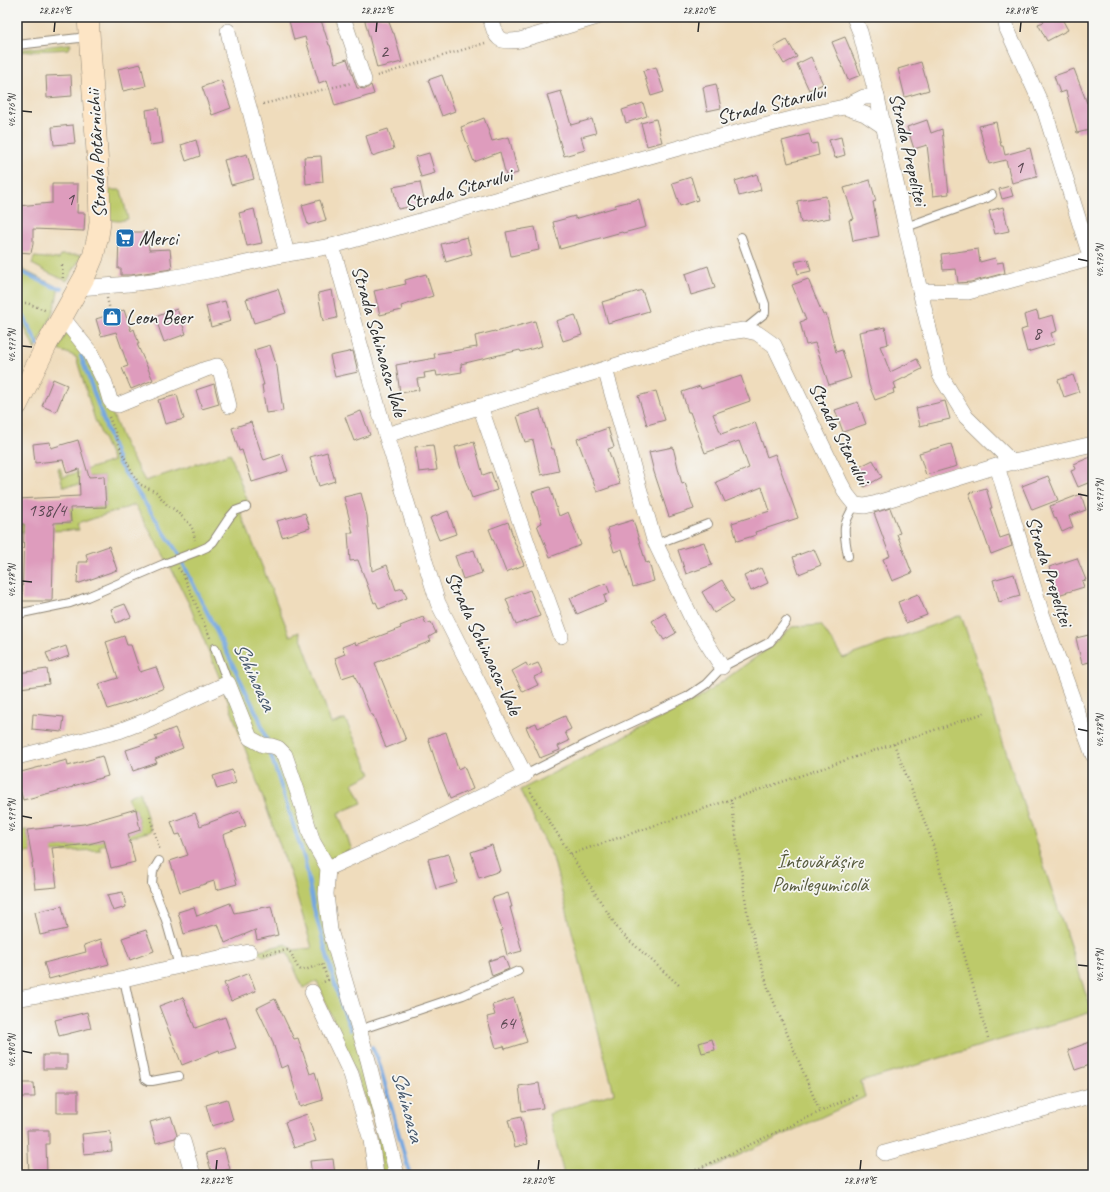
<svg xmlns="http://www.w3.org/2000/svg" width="1110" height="1192" font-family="Caveat,sans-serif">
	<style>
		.green { fill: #bdca6b; stroke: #747a4b }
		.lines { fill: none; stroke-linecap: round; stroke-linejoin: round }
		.stream { stroke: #74a7e0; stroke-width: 4 }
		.building { fill: #de9cbd }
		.lane-casing { stroke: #8d8474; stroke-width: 10 }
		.street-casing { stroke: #8d8474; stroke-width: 16 }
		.secondary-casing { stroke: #8d8474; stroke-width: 22 }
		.path { stroke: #8d8474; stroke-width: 2.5; stroke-dasharray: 1 3; stroke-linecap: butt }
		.lane { stroke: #fff; stroke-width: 8 }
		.street { stroke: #fff; stroke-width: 15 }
		.secondary { stroke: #fde5c5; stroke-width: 21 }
		.ticks { fill: none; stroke: #2b2b2b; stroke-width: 1.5 }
		.labels { text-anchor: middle; stroke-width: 3.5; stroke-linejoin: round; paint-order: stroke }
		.number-label { font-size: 18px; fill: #584750 }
		.street-label { font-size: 20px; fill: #2b2b2b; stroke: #f6f6f2 }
		.poi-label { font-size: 20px; fill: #2b2b2b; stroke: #f6f6f2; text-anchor: start }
		.park-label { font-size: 20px; fill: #575b3e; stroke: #f6f6f2 }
		.water-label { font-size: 21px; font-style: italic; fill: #45566a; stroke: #f6f6f2 }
		.neatline { fill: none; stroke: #2b2b2b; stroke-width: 1.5 }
		.ticks-label { font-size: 10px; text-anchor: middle; fill: #2b2b2b }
	</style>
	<rect width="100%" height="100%" fill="#f6f6f2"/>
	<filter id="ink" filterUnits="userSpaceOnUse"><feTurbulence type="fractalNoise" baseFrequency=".025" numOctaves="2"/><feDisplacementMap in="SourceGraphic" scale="8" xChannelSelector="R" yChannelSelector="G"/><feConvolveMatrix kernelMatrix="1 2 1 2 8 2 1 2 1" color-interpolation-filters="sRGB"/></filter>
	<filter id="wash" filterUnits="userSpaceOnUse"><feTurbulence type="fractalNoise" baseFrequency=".012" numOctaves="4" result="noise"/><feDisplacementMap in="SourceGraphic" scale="16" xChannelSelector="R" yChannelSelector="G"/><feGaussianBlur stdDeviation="0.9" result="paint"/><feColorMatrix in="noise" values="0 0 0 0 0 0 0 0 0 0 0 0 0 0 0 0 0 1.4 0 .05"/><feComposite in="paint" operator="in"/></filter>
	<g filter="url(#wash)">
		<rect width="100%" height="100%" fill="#efdcbc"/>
		<!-- green -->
		<g class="green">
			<path d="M68,44H71L69,49L17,52V50Z"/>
			<path d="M110,190H121L128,219L119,221L108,220L107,193Z"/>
			<path d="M60,255H82L67,281L49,273L32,264L34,257L59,259Z"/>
			<path d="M17,266L27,272L58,287C59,304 43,334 35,350L23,324L17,322Z"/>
			<path d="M67,331L84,354L113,415L124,443L145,481L230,453L250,508L240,511L290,636L299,632L321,693L331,724L345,719L371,774L353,783L362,803L338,813L352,850L320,862L391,1175H382L377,1137L373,1116L353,1067L317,981L303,988L287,952L263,956L256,951L286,944L294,950L312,948L292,879L220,679L189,604L171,568L135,505L77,524L79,530L17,532V524L71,522L70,500L80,499L81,508L106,507L104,476L80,477V485L63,486L58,469L60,468L63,477L113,461L95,420L76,357L67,353L58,350Z"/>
			<path d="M961,615L1092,1012L861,1082L865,1097L696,1175H564L549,1114L614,1093L553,858L520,790L698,699L770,647L792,627L821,625L843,658Z"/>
			<path d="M140,791L151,831L99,846L101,850L19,853L17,831L27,830L31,850L89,844L140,830L136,809L133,810L128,797Z"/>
		</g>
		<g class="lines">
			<!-- stream -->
			<g class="stream">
				<path d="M17,270L54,287L62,288"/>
				<path d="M17,303L38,345"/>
				<path d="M81,356L119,464L178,553L259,718L267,742"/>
				<path d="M269,749L305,861L313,905L340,1002L351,1030"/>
				<path d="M372,1047L378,1059L410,1175"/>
			</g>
		</g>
		<g id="blocks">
			<!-- building -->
			<g class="building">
				<path d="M288,17H320L329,45H330L335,63L347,59L357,88L366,89L371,85L374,94L335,106L327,80L319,83L305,37L294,40Z"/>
				<path d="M364,17H387L393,33H394L402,62L377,68Z"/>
				<path d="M1041,17H1061L1068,30L1047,41L1038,24L1044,22Z"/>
				<path d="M845,37L861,75L848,80L832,42Z"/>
				<path d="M787,40L797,57L784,64L774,47Z"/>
				<path d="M811,57L823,84L809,90L797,64Z"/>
				<path d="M921,62L929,90L905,97L898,69Z"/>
				<path d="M141,64L146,86L123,91L118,69Z"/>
				<path d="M656,67L664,92L651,96L643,71Z"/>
				<path d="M1074,69L1087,103L1089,102L1093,116V129L1077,133L1066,91L1060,93L1054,76Z"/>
				<path d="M71,75L72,96L47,98L46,76Z"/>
				<path d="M442,75L455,111L442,116L428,80Z"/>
				<path d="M221,80L231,108L212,115L202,87Z"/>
				<path d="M716,84L721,108L707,111L703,87Z"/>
				<path d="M561,91L571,125L592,119L596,133L581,137L585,150L564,156L556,129H557L547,95Z"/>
				<path d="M643,103L647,116L626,123L622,110Z"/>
				<path d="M158,108L163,143L150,145L146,110Z"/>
				<path d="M484,118L492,141L509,137L518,173L506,176L500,152L474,162L461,127Z"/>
				<path d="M656,119L662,142L647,146L641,123Z"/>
				<path d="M927,120L931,133L942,129L949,194L933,196L927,145L914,149L907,127Z"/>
				<path d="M996,122L1001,146H1003L1005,155L1030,148L1037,177L1012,183L1006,160L989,164L979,126Z"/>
				<path d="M73,125L75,143L54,145L52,127Z"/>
				<path d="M388,129L394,149L372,156L366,136Z"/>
				<path d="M809,134L812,144L817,143L819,155L788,163L782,141Z"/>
				<path d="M841,137L845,155L835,158L829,140Z"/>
				<path d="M196,140L200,156L186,161L181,145Z"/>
				<path d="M429,153L435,173L421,177L415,157Z"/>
				<path d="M247,154L254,179L231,185L224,160Z"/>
				<path d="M321,156L323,182L306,184L304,157Z"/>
				<path d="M757,174L761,190L739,196L735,181Z"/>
				<path d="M691,177L698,200L680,206L672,183Z"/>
				<path d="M870,180L876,201L873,202L879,236L853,241L849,220L854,219L844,188Z"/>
				<path d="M420,182L425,204L398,209L393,187Z"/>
				<path d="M52,184H78L77,213H85L84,231L33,229V244L31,253L17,252V206L52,203Z"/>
				<path d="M1010,186L1013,196L1002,199L999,189Z"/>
				<path d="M826,196L830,218L801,223L797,201Z"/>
				<path d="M639,199L646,227L623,233L622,232L560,249L553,222L575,216V219L616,207L615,205Z"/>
				<path d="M320,200L326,220L308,225L302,205Z"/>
				<path d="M1003,207L1009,231L995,234L989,211Z"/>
				<path d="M254,209L262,243L247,246L239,213Z"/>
				<path d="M535,227L539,250L511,256L506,232Z"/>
				<path d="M119,232H148L149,250L170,249L172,269L131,275H121V269H118Z"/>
				<path d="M467,237L472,254L446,262L441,244Z"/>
				<path d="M978,249L980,262L995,258L997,263L1003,262L1005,273L971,282L958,283L956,269L943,270L941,254Z"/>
				<path d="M808,259L811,271L798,274L795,262Z"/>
				<path d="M708,266L715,288L691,295L685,274Z"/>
				<path d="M426,274L433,296L401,306L402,310L380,315L374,291L406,284L405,280Z"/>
				<path d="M808,279L823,315L826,314L836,352L842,350L851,378L829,385L815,343L806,345L800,322L806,320L792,285Z"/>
				<path d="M278,289L286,313L254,323L246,299Z"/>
				<path d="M332,290L337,318L323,321L318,293Z"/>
				<path d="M642,290L649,311L608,323L602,302Z"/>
				<path d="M225,301L231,321L211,327L206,306Z"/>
				<path d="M177,309L186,334L164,342L155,317Z"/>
				<path d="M124,310L131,331L134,329L139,344H137L153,380L131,389L122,368L128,366L116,332L101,336L96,319Z"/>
				<path d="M1037,311L1039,319L1053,315L1057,331L1051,333L1054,344L1027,352L1021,330L1027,328L1024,315Z"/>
				<path d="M575,315L582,335L563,341L556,321Z"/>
				<path d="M535,321L542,346L521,352L520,350L461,364L462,372L437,376L436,371L424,373L425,378L417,379L419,390L400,393L396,365L435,358L434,354L477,347L475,336L495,331L496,332Z"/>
				<path d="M885,327L888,344L880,346L890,372L917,359L922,369L894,383L896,388L893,389L894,393L875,400L869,385L859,332Z"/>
				<path d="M270,345L277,367L283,411L266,413L262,385H264L254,350Z"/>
				<path d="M353,351L358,372L335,377L330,356Z"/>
				<path d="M1073,375L1079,392L1064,397L1058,380Z"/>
				<path d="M741,376L750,401L713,414L721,434L755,422L767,457L775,454L798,518L755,532L756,535L737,541L732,523L770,511L762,487L725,502L716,482L749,468L739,441L705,453L690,412H688L682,392L700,386L701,389Z"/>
				<path d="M53,379L67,385L56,412L42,406Z"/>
				<path d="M214,384L219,404L202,409L196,390Z"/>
				<path d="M656,391L665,420L647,425L638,396Z"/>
				<path d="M177,395L184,419L165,424L158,400Z"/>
				<path d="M945,401L950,419L920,426L916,408Z"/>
				<path d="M858,402L866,424L843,432L835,410Z"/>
				<path d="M540,409L552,449H554L559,471L541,475L533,440L525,442L517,416Z"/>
				<path d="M361,411L370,435L354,441L345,417Z"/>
				<path d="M251,422L263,458L264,460L282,454L288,471L252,482L242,450L239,451L232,428Z"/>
				<path d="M608,428L614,447L608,449L620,484L597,492L577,439Z"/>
				<path d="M78,440L89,477L104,476L106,507L70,508L71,522L54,523L52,601H22L24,524H17V499L80,496L79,469L67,473L63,460L35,463L33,444L50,442L51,448Z"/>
				<path d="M474,442L483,475L491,472L497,490L472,498L460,466L455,447Z"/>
				<path d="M951,444L957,466L926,475L919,453Z"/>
				<path d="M433,445L437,470L419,472L415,447Z"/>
				<path d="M673,447L682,484L685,483L694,509L669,517L654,472L649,452Z"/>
				<path d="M327,452L335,481L319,486L310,457Z"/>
				<path d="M1093,456V481L1078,487L1071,471L1076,469L1074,464Z"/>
				<path d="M873,460L882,477L864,487L855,469Z"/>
				<path d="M1048,476L1058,500L1032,510L1022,486Z"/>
				<path d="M550,487L559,516L568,512L581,545L550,557L537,525L542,523L532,492Z"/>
				<path d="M986,488L992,508H990L1000,538L1009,535L1012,546L991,554L969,493Z"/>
				<path d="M361,493L367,516L372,571L387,565L396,590L403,588L407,598L379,609L376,602L374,603L358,560L350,561L348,533H353L344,497Z"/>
				<path d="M1081,494L1086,510L1069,516L1073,527L1062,532L1056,518L1055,519L1050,506Z"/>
				<path d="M890,508L900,533L897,534L912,573L892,581L883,559L890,556L874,513Z"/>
				<path d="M448,511L456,534L439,540L430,518Z"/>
				<path d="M305,513L310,528L282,537L277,521Z"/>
				<path d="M633,520L646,563L649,562L654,581L633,587L622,549L614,552L607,528Z"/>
				<path d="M508,522L513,536H512L524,565L506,572L489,529Z"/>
				<path d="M704,542L712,565L686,574L678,550Z"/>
				<path d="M109,546L117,570L77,584L78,562H88L86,554Z"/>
				<path d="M814,549L821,565L799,574L793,557Z"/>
				<path d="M474,550L482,573L463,579L455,556Z"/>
				<path d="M1077,558L1086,580L1082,581L1084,587L1058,595L1049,567Z"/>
				<path d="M761,568L768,583L751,591L744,576Z"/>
				<path d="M1014,574L1020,596L999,602L993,580Z"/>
				<path d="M722,580L734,601L714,613L702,592Z"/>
				<path d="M606,583L610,593L604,596L606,602L577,614L570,598Z"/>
				<path d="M530,590L540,616L516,625L506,599Z"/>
				<path d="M918,594L927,615L906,623L898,602Z"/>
				<path d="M125,604L131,617L116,623L111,609Z"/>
				<path d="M665,613L676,633L664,640L652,621Z"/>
				<path d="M423,617L426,624L431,622L436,633L429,637L431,641L375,663L406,740L386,748L373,715H371L354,674L342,678L335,658L345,654L342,647L355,642L356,645L401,628L400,626Z"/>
				<path d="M1093,634V661L1082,664L1076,638Z"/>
				<path d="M124,636L127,645H131L140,672L156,667L164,688L130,702L108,709L99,684L118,678L106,642Z"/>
				<path d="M66,646L69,656L50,663L46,653Z"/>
				<path d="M526,663L528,667L538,663L543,673L534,677L538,685L523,692L512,671Z"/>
				<path d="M47,669L49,684L20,688L18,673Z"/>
				<path d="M33,714L64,717L62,732L32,729Z"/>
				<path d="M565,716L571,729L565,732L569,741L558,746L560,750L540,758L526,727L536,723L538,728Z"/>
				<path d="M175,728L183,748L155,759L157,763L133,771L126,750L157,740L155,736Z"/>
				<path d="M446,732L458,769L464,766L473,789L450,799L439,772L428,738Z"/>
				<path d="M102,756L108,776L73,786V787L23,800L17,778V773L67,760L68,766Z"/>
				<path d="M232,770L236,783L217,789L213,776Z"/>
				<path d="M136,809L140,830L128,834L135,862L111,868L104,840L89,844L52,848L57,887L35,889L32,863H33L27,830L84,824Z"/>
				<path d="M240,811L246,826L223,835L237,884L216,890L214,881L180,892L170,861L188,855L180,834L176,835L171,822L195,813L200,826Z"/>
				<path d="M492,845L500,871L479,878L471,852Z"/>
				<path d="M449,854L457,883L436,889L428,859Z"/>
				<path d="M123,892L126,907L113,911L107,895Z"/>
				<path d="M508,893L512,907H510L522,951L507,955L501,930H502L492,898Z"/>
				<path d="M230,903L234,913L271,906L278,935L257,940L255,930L225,943L218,924L184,934L178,912L194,907L197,916Z"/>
				<path d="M62,906L67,929L40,935L35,912Z"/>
				<path d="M146,930L154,951L130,960L122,938Z"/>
				<path d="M101,939L109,964L91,969V968L49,979L44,963L86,952L84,945Z"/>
				<path d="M504,956L509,969L492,976L488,961Z"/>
				<path d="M249,973L256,991L231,1001L224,983Z"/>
				<path d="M183,997L195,1028L225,1017L236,1048L220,1053L219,1050L182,1065L159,1006Z"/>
				<path d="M514,998L527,1042L505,1049L504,1046L496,1048L487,1017L495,1015L492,1005Z"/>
				<path d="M275,999L294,1039L298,1038L310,1074L315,1072L323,1100L300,1107L288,1065L281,1068L272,1040L257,1008Z"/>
				<path d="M87,1012L91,1028L59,1036L55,1020Z"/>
				<path d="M712,1039L715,1050L702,1053L699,1043Z"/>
				<path d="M1093,1041V1064L1075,1070L1068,1050Z"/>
				<rect x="43" y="1055" width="24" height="14"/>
				<path d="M21,1083H34L35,1097H22Z"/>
				<path d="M539,1083L543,1108L522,1111L519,1086Z"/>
				<rect x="57" y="1091" width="21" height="22"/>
				<path d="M227,1099L233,1120L212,1126L206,1105Z"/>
				<path d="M307,1114L316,1141L294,1148L285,1122Z"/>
				<path d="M171,1116L177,1135L175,1138L156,1143L150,1122Z"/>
				<path d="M521,1117L527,1144L515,1147L508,1120Z"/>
				<path d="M27,1130H49V1144H46L47,1175H29Z"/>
				<path d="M110,1131L112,1151L84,1154L82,1134Z"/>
				<path d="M224,1148L230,1169L212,1174L206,1153Z"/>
				<path d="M333,1159L335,1175H312L310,1161Z"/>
			</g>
		</g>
	</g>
	<g filter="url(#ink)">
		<use href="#blocks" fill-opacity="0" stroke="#8d8474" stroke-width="1"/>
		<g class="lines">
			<defs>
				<g id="lane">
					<path d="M17,45L88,37"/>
					<path d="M906,227L987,198L992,195"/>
					<path d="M741,237L765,304V313L744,330"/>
					<path d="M656,544L708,524"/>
					<path d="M848,556C844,532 841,526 855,505"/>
					<path d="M17,614L70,603L87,597L164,564L198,551L207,547L213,542L229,518L235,511L246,507"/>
					<path d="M215,648L228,683"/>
					<path d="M525,775L588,743L687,697L706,684L722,667L770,642L786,621"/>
					<path d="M159,861L153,871L152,884L166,920L179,966"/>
					<path d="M124,979L145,1079L148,1081H152L179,1076"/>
					<path d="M359,1030L463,995L518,971"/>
				</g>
				<g id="street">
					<path d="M343,17L364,80"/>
					<path d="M490,17C496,37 496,44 520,40L597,17"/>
					<path d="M854,17L860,32L877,97L920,291L940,375L966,417L1013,463"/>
					<path d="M1006,17V23L1007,29L1045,112L1091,259"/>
					<path d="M228,31L233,54L249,107L287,254"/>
					<path d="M844,107L865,114L883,126"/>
					<path d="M79,288L129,284L159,280L219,269L287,254L332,246L420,221L700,142L815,113L844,107L864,97H877"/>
					<path d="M920,291L968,292L1093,258"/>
					<path d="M62,317L90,352L105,383L110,400L113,404L118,405L206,369L217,366L221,373L229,406"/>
					<path d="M605,369L654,540L693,621L722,667"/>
					<path d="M480,406L531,554L561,636"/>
					<path d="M386,435L605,369L716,334L744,330L757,333L774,345L840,482L847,495L855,505L865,506L877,503L997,466L1093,444"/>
					<path d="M997,466L1041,611L1093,755"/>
					<path d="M17,757L119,731L145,721L228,683L250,738L263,745L272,746L278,748L285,755L298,793L313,842L328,868L326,894L330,930L368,1060L397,1175"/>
					<path d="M328,868L428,823L525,775L438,603L386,435L332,246"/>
					<path d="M312,992L351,1074L371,1140L376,1175"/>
					<path d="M17,999L124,979L179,966L249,952"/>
					<path d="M183,1141L193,1175"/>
					<path d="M885,1153L1093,1095"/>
				</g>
				<path id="secondary" d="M17,405L47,344L85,276L93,257L98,236L100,223L99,182L88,17"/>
			</defs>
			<!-- lane casing -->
			<use href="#lane" class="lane-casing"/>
			<!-- street casing -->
			<use href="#street" class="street-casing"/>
			<!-- secondary casing -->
			<use href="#secondary" class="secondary-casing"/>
			<!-- path -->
			<g class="path">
				<path d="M377,76L485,43"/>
				<path d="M263,104L351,83"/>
				<path d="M62,265L63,279"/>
				<path d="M107,298L111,314"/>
				<path d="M17,303H27L47,311"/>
				<path d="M109,417L115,432L121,451L139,484L156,492L168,506L174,509L189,523L193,530L195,540"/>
				<path d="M178,568L183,574L211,640"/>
				<path d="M894,744L931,838L988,1038"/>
				<path d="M530,788L532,794L620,932L680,986"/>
				<path d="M731,799L748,918L768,988L820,1112"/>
				<path d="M150,817L160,851"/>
				<path d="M571,854L987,712"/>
				<path d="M263,954L288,950C294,955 294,965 301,970H305L322,964L328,980L321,983"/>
				<path d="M685,1175L858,1094"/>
			</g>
			<!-- lane -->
			<use href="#lane" class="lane"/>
			<!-- street -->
			<use href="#street" class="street"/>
			<!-- secondary -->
			<use href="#secondary" class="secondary"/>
		</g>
	</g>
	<!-- ticks -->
	<path class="ticks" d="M54,32L55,22M376,32L377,22M698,32L699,22M1020,32L1021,22M22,111L32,112M1078,259L1088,261M22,346L32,347M1078,494L1088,496M22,581L32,582M1078,729L1088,731M22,816L32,818M1078,965L1088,966M22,1051L32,1053M216,1170L217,1160M538,1170L539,1160M860,1170L861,1160"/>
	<!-- icons -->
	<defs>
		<symbol id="supermarket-square" viewBox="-11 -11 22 22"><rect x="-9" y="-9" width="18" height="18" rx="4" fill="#1f6fb2" stroke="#f6f6f2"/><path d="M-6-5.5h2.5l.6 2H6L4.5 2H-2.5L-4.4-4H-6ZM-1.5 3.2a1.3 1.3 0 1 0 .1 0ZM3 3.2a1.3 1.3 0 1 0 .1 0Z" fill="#fff"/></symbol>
		<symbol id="shop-square" viewBox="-11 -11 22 22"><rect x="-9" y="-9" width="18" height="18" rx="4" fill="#1f6fb2" stroke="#f6f6f2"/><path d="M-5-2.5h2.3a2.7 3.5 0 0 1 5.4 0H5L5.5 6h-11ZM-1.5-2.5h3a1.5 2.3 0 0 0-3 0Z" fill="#fff"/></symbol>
	</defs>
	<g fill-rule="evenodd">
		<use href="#supermarket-square" x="114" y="227" width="22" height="22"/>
		<use href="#shop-square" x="101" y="306" width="22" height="22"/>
	</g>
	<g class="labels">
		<!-- number labels -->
		<g class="number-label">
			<text x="384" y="57">2</text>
			<text x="1019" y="173">1</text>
			<text x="70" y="205">1</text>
			<text x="1037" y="339">8</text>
			<text x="47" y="516">138/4</text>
			<text x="507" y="1029">64</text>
		</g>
		<!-- street labels -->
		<g class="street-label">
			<text transform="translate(771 104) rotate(-14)" y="7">Strada Sitarului</text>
			<text transform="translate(909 149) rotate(77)" y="7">Strada Prepeliței</text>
			<text transform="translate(96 154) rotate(-93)" y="7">Strada Potârnichii</text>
			<text transform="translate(458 189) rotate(-16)" y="7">Strada Sitarului</text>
			<text transform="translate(380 341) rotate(74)" y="7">Strada Schinoasa-Vale</text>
			<text transform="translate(840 433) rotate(63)" y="7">Strada Sitarului</text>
			<text transform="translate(1050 571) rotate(72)" y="7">Strada Prepeliței</text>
			<text transform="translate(484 643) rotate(65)" y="7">Strada Schinoasa-Vale</text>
		</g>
		<!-- poi labels -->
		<g class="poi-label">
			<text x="139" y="245">Merci</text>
			<text x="126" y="324">Leon Beer</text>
		</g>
		<!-- park labels -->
		<g class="park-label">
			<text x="820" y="868">Întovărășire<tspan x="820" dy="23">Pomilegumicolă</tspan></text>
		</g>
		<!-- water labels -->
		<g class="water-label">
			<text transform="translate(255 676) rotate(65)" y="7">Schinoasa</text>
			<text transform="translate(408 1106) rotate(75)" y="7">Schinoasa</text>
		</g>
	</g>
	<!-- margin -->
	<rect width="1110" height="1192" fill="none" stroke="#f6f6f2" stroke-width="44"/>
	<rect x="22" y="22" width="1066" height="1148" class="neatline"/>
	<g class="ticks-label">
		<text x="55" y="14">28.824°E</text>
		<text x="377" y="14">28.822°E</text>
		<text x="699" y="14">28.820°E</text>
		<text x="1021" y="14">28.818°E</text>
		<text transform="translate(11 111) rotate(-90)" y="4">46.976°N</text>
		<text transform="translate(1099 261) rotate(-90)" y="4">46.976°N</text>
		<text transform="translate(11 346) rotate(-90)" y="4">46.977°N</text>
		<text transform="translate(1099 496) rotate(-90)" y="4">46.977°N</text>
		<text transform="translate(11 581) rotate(-90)" y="4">46.978°N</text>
		<text transform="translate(1099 731) rotate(-90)" y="4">46.978°N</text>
		<text transform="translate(11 816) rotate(-90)" y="4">46.979°N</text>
		<text transform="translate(1099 966) rotate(-90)" y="4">46.979°N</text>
		<text transform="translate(11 1051) rotate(-90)" y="4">46.980°N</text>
		<text x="216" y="1184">28.822°E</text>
		<text x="538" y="1184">28.820°E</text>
		<text x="860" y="1184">28.818°E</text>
	</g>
</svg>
